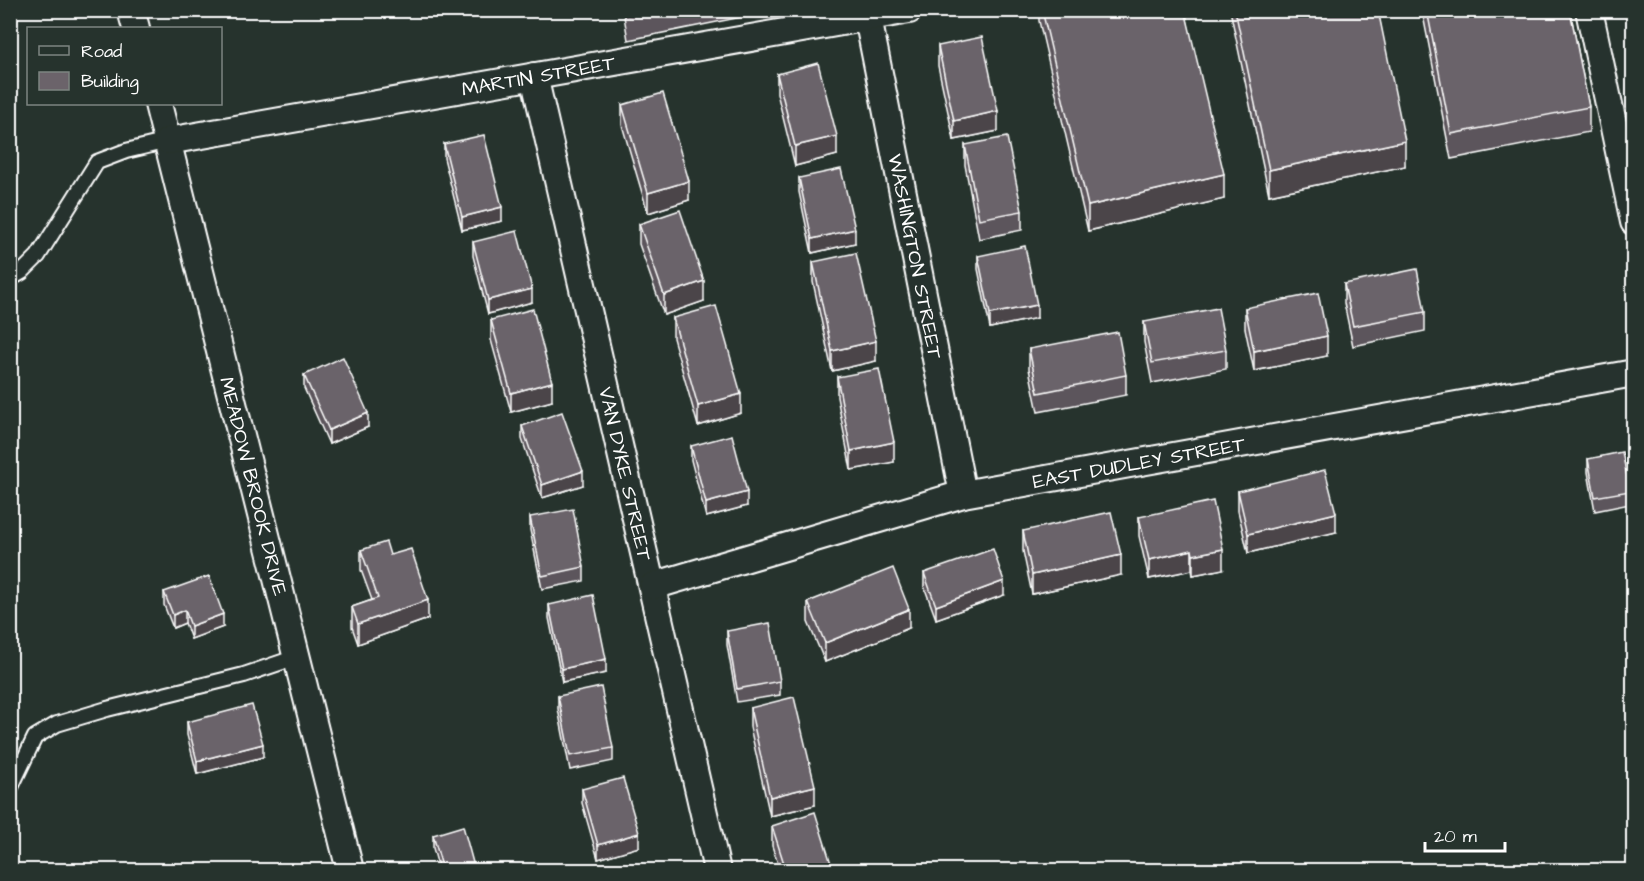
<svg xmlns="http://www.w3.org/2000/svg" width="1644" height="881" font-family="'Architects Daughter',sans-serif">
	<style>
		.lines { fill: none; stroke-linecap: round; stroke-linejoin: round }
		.lane-casing { stroke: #fff; stroke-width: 18 }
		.street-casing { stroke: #fff; stroke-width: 30 }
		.lane { stroke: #26332d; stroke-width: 14 }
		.street { stroke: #26332d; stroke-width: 26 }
		.wall { fill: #5c555b; stroke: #fff; stroke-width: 1.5 }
		.shaded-wall { fill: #4b454a; stroke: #fff; stroke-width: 1.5 }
		.building { fill: #6b636a; stroke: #fff; stroke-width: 1.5 }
		.labels { text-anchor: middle; stroke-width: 5; stroke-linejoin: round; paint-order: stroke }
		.street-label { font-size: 20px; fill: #fff; stroke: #26332d }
	</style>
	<rect width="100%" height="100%" fill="#26332d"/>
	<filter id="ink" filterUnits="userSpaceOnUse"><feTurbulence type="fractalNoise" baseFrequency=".0167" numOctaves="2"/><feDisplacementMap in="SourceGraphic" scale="12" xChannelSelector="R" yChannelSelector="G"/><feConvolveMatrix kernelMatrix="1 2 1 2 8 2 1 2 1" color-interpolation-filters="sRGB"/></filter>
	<g filter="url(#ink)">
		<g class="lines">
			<defs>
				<g id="lane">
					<path d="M10,279L22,272L38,256L97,162L126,151L168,141"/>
					<path d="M10,789L35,737L57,724L107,709L244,675L297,657"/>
				</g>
				<g id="street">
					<path d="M131,10L136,28"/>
					<path d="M1589,10L1634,222"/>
					<path id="s1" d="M868,18L963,494"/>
					<path id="s2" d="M534,76L717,870"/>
					<path id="s3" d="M158,104L350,870"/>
					<path id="s4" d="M168,141L909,10"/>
					<path id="s5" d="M653,586L963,494L1634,373"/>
				</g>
			</defs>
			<!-- lane casing -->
			<use href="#lane" class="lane-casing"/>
			<!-- street casing -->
			<use href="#street" class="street-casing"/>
			<!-- lane -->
			<use href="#lane" class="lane"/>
			<!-- street -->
			<use href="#street" class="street"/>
		</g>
		<!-- wall -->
		<g class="wall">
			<path d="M623,10H776L628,40Z"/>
			<path d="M1039,10H1185L1224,199L1088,231L1039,21Z"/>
			<path d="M1230,10H1378L1405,166L1269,195Z"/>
			<path d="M1422,10H1570L1589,107V132L1451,159Z"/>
			<path d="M1629,10H1634V46L1629,25Z"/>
			<path d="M938,46L998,131L954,140L938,66Z"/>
			<path d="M777,74L837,155L795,166L777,93Z"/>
			<path d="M622,105L689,200L648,213L622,125Z"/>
			<path d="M444,144L502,221L462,230L444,158Z"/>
			<path d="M965,145L1022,211V230L979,239L965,165Z"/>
			<path d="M799,178L855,243L812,253L799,192Z"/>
			<path d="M639,224L704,301L664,315L639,244Z"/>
			<path d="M473,242L532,302L488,314L473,256Z"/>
			<path d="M978,256L1037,318L990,328L978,269Z"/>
			<path d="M813,262L876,361L832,371L813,282Z"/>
			<path d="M1344,284L1425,312V331L1353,346L1344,303Z"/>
			<path d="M1245,308L1327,356L1254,371L1245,328Z"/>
			<path d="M673,318L741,413L698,426L673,338Z"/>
			<path d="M491,320L552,401L511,412L491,340Z"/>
			<path d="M1144,322L1226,350V369L1152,383L1144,342Z"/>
			<path d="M1029,349L1126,375V395L1038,412L1029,369Z"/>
			<path d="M304,375L368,427L329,444L304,388Z"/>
			<path d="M837,377L894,462L851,470L837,397Z"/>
			<path d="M522,426L583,485L542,498L522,439Z"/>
			<path d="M691,446L747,506L706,517L691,460Z"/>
			<path d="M1588,459L1630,491V504L1595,511L1588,472Z"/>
			<path d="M1238,491L1336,532L1248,553L1238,511Z"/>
			<path d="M530,517L584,567V581L542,589L530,530Z"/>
			<path d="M1139,517L1223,569L1193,575L1192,570L1149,579L1139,536Z"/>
			<path d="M1023,531L1121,575L1032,594L1023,551Z"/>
			<path d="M361,550L390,555L428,619L358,644L352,627V607L372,600L361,570Z"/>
			<path d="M924,573L1004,595L936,619L924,586Z"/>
			<path d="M164,592L223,627L191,639L185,623L173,628L164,605Z"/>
			<path d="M808,602L909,628L825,662L808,622Z"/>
			<path d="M549,605L606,673L562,682L549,618Z"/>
			<path d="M727,631L780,681V695L737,702L727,645Z"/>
			<path d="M558,696L613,748V761L570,770L558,709Z"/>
			<path d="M750,708L815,805L770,816L750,727Z"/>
			<path d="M187,722L263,757L197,774L187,735Z"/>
			<path d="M582,789L639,847L598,859L582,803Z"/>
			<path d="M772,826L833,870H780L772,846Z"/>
			<path d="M433,835L475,870H439L433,848Z"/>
		</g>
		<!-- shaded-wall -->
		<g class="shaded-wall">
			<path d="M998,111V131L954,140V121Z"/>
			<path d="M837,136V155L795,166V146Z"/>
			<path d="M1405,141V166L1269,195V170Z"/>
			<path d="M1224,174V199L1088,231V206Z"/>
			<path d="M689,181V200L648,213V193Z"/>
			<path d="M502,207V221L462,230V217Z"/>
			<path d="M855,229V243L812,253V239Z"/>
			<path d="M704,281V301L664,315V295Z"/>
			<path d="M532,289V302L488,314V300Z"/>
			<path d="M1037,305V318L990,328V314Z"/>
			<path d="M1327,336V356L1254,371V351Z"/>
			<path d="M876,341V361L832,371V351Z"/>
			<path d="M552,382V401L511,412V393Z"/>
			<path d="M741,394V413L698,426V406Z"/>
			<path d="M368,413V427L329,444V430Z"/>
			<path d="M894,442V462L851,470V451Z"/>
			<path d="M583,471V485L542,498V485Z"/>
			<path d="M747,492V506L706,517V503Z"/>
			<path d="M1336,513V532L1248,553V534Z"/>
			<path d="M1223,549V569L1193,575V555Z"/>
			<path d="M1192,550V570L1149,579V560Z"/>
			<path d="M1121,555V575L1032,594V575Z"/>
			<path d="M1004,581V595L936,619V606Z"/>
			<path d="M428,600V619L358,644V624Z"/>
			<path d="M909,609V628L825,662V643Z"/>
			<path d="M185,610V623L173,628V615Z"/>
			<path d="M223,614V627L191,639V626Z"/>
			<path d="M606,659V673L562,682V669Z"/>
			<path d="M263,744V757L197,774V761Z"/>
			<path d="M815,786V805L770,816V797Z"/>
			<path d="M639,833V847L598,859V845Z"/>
		</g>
		<!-- building -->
		<g class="building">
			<path d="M627,10H649L628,15Z"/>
			<path d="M1042,10H1185L1224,174L1088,206Z"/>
			<path d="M1235,10H1378L1405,141L1269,170Z"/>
			<path d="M1427,10H1570L1589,107L1451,134Z"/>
			<path d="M1631,10H1634V21Z"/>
			<path d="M982,37L998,111L954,121L938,46Z"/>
			<path d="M818,63L837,136L795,146L777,74Z"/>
			<path d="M663,93L689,181L648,193L622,105Z"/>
			<path d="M484,135L502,207L462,217L444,144Z"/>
			<path d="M1007,137L1022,211L979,219L965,145Z"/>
			<path d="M841,169L855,229L812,239L799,178Z"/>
			<path d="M680,210L704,281L664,295L639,224Z"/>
			<path d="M517,231L532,289L488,300L473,242Z"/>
			<path d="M1025,246L1037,305L990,314L978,256Z"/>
			<path d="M856,253L876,341L832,351L813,262Z"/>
			<path d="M1417,269L1425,312L1353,326L1344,284Z"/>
			<path d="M1318,293L1327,336L1254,351L1245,308Z"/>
			<path d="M716,306L741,394L698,406L673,318Z"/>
			<path d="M1218,308L1226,350L1152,363L1144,322Z"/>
			<path d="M533,309L552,382L511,393L491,320Z"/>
			<path d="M1118,332L1126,375L1038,393L1029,349Z"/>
			<path d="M343,357L368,413L329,430L304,375Z"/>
			<path d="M879,369L894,442L851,451L837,377Z"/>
			<path d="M562,412L583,471L542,485L522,426Z"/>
			<path d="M732,435L747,492L706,503L691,446Z"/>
			<path d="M1622,452L1630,491L1595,497L1588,459Z"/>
			<path d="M1325,470L1336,513L1248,534L1238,491Z"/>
			<path d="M1213,501L1223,549L1193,555L1192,550L1149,560L1139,517Z"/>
			<path d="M573,509L584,567L542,576L530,517Z"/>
			<path d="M1111,512L1121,555L1032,575L1023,531Z"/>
			<path d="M386,542L390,555L411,549L428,600L358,624L352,607L378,598L361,550Z"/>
			<path d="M993,549L1004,581L936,606L924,573Z"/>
			<path d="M893,568L909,609L825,643L808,602Z"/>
			<path d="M209,576L223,614L191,626L185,610L173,615L164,592Z"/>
			<path d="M593,595L606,659L562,669L549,605Z"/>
			<path d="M770,623L780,681L737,689L727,631Z"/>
			<path d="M601,687L613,748L570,756L558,696Z"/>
			<path d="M794,697L815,786L770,797L750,708Z"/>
			<path d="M252,705L263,744L197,761L187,722Z"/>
			<path d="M623,778L639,833L598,845L582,789Z"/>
			<path d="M815,812L833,870H786L772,826Z"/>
			<path d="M463,826L475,870H443L433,835Z"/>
			<path d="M642,864L643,870H620Z"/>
		</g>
	</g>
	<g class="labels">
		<!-- street labels -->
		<g class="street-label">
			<text dy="7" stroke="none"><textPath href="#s4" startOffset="376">MARTIN STREET</textPath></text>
			<text dy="7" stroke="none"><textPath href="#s1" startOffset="243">WASHINGTON STREET</textPath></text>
			<text dy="7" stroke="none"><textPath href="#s5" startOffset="502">EAST DUDLEY STREET</textPath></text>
			<text dy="7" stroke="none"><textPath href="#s2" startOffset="408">VAN DYKE STREET</textPath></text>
			<text dy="7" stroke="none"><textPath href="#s3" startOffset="394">MEADOW BROOK DRIVE</textPath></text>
		</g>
	</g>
	<!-- margin -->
	<rect width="1644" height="881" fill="none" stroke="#26332d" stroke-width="36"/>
	<rect x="18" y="18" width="1608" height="845" fill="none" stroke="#fff" stroke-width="2" filter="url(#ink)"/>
	<!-- legend -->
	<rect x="27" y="27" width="195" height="78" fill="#26332d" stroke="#7d8581" stroke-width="1.5"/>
	<rect x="39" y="46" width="30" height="9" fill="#26332d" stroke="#7d8581" stroke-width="1.5"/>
	<text x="81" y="57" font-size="18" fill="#ffffff">Road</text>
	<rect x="39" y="72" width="30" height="18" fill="#6b636a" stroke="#7d8581" stroke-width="1.5"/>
	<text x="81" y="87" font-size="18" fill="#ffffff">Building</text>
	<!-- scale -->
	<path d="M1425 842v9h80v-9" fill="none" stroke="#ffffff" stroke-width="3"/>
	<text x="1434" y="842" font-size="18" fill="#ffffff" stroke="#26332d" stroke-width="4.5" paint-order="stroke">20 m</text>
</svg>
